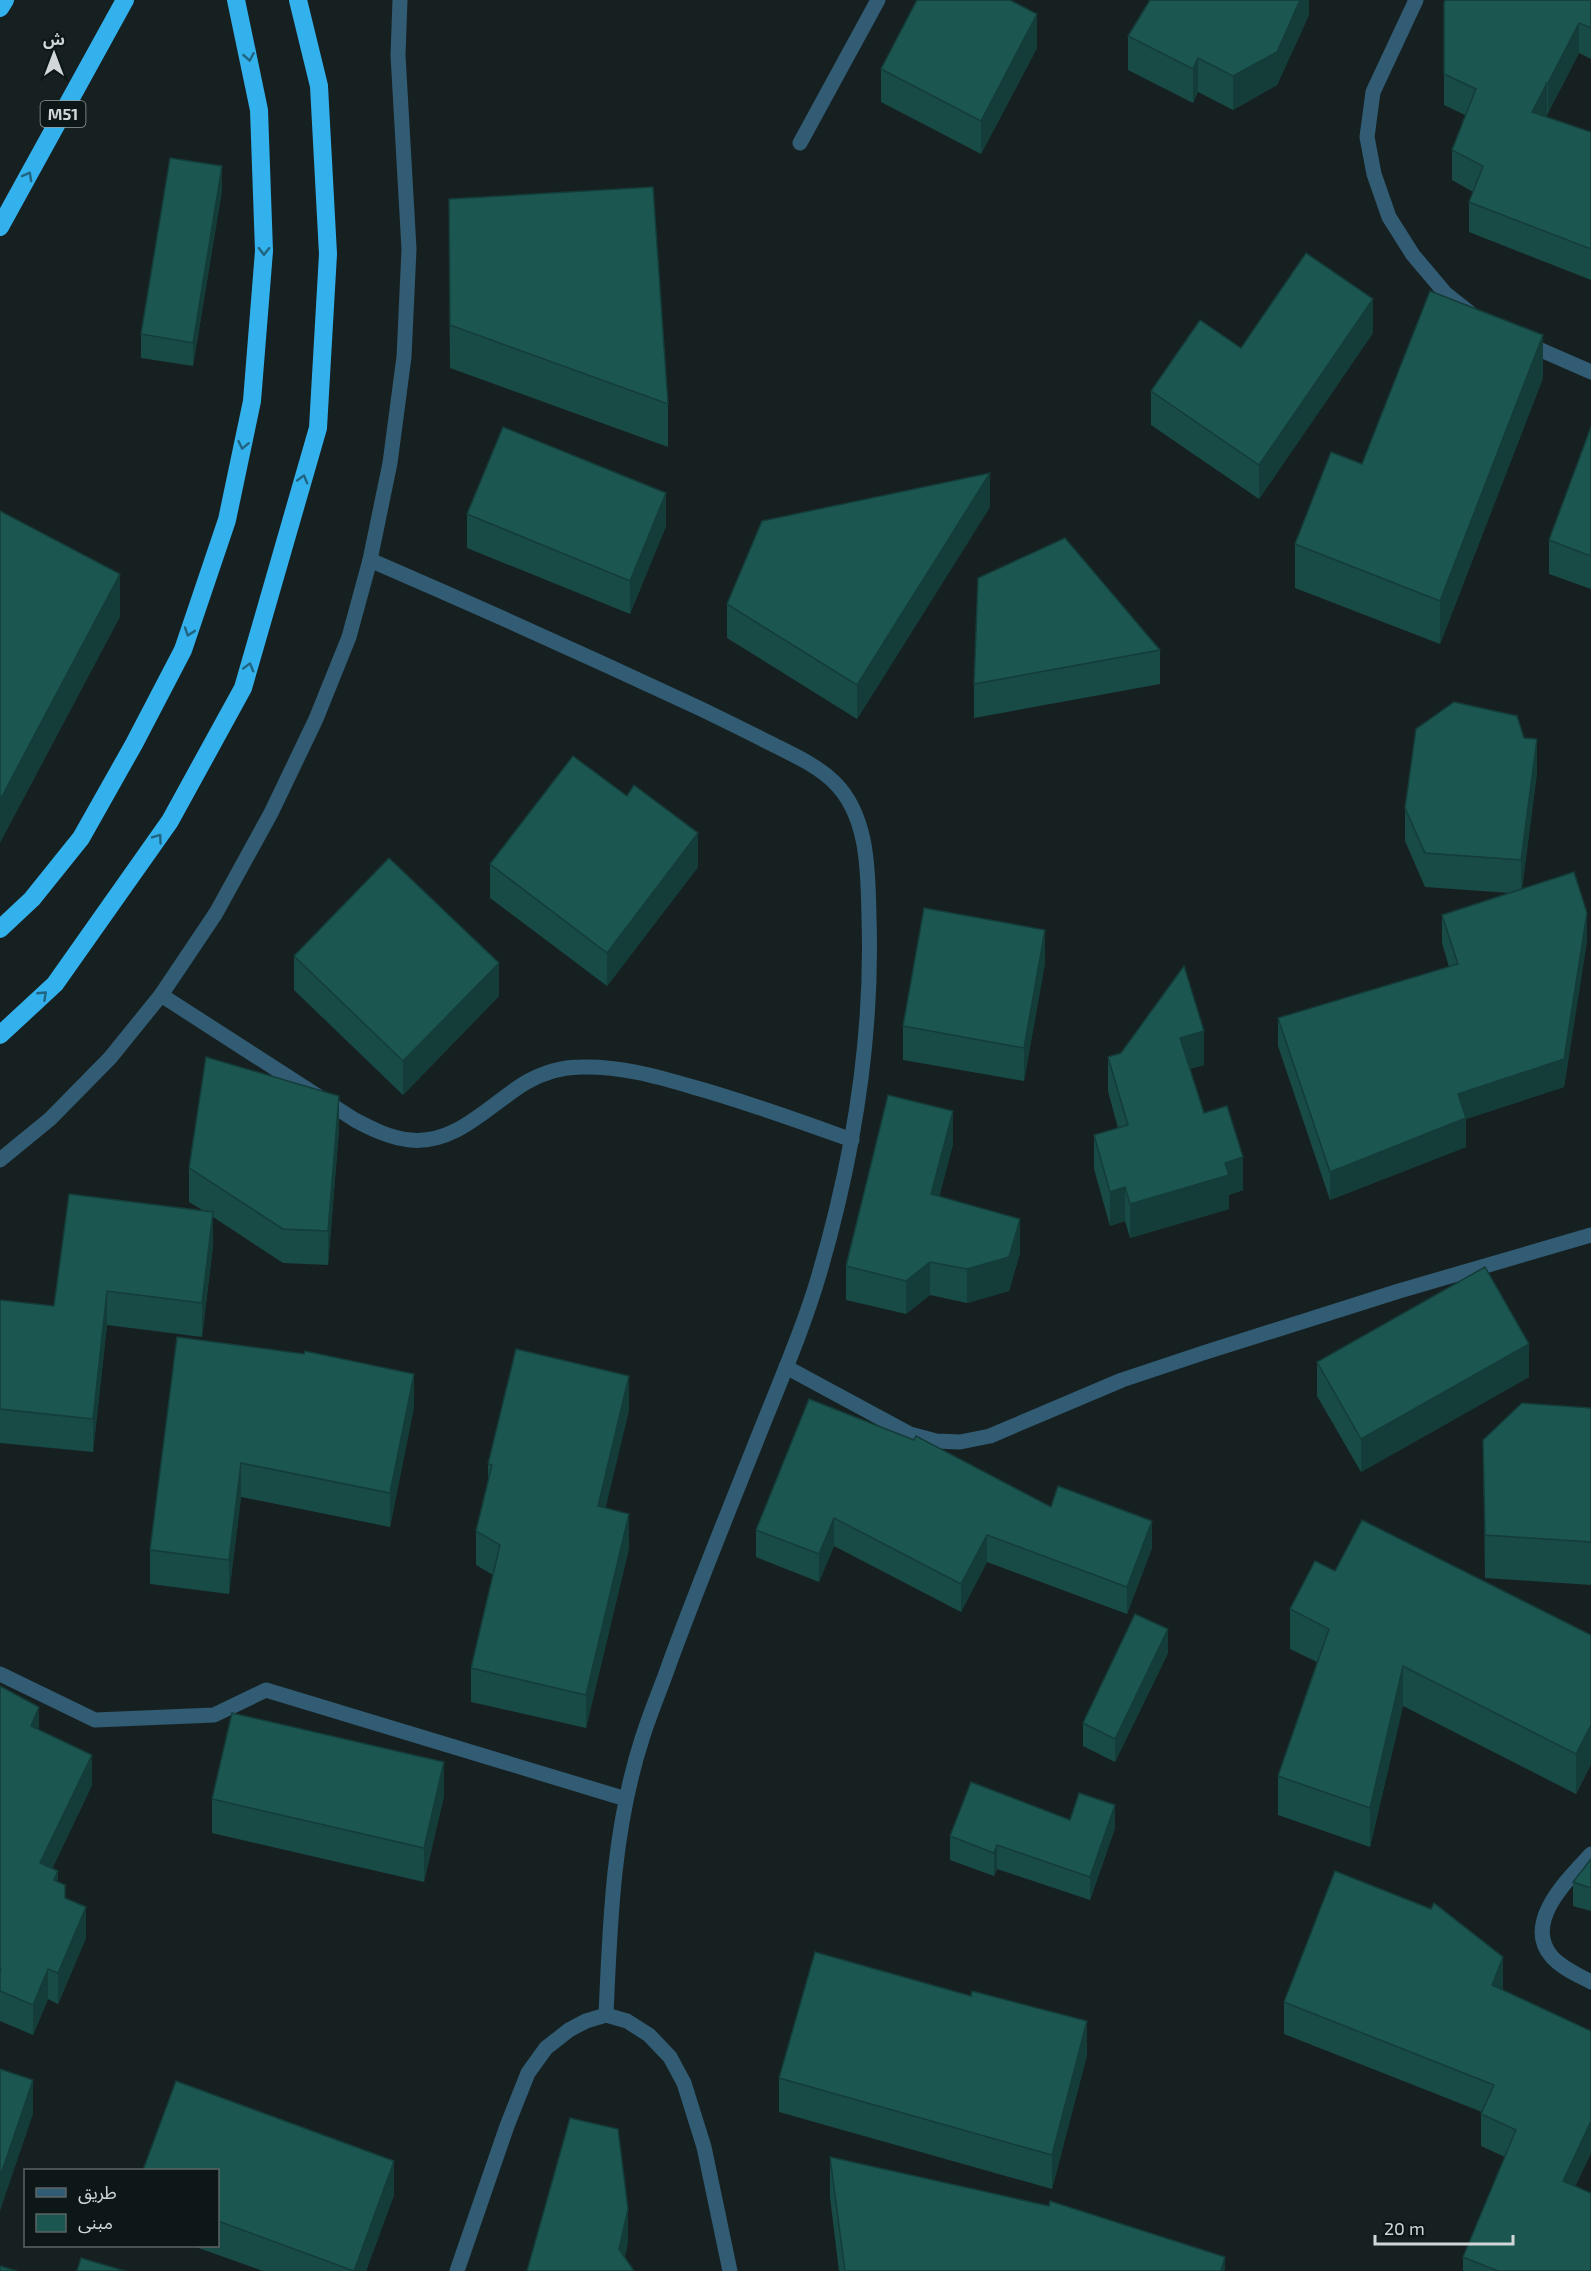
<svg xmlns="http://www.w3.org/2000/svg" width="1591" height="2271" font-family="'Exo 2','Noto Sans Arabic',sans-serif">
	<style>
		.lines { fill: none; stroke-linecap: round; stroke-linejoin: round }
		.minor { stroke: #315c73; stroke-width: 15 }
		.tertiary { stroke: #315c73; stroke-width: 15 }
		.motorway { stroke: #33b1ec; stroke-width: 18 }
		.wall { fill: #184a46 }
		.shaded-wall { fill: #143c39 }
		.building { fill: #1c5651; stroke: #143c39; stroke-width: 1.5 }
		.oneway { stroke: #206482 }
		.labels { text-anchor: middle; stroke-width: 4.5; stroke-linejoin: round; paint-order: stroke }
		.shield { fill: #0e1718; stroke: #969d9e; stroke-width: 1.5 }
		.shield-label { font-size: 16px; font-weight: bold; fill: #d1d7d8 }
	</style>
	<rect width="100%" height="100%" fill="#172021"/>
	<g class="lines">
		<!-- minor -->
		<g class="minor">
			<path d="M1416,0L1373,92L1367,137L1374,174L1389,217L1413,255L1446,294L1470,313"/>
			<path d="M800,143L878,0"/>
			<path d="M1525,343L1591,372"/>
			<path d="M370,560C481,608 590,657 699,708C724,720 748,732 772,744C793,755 817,765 834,782C869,816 868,873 869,918C873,1038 853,1159 819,1275C804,1326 782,1377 762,1427C731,1505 699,1583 670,1662C661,1688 650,1713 642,1739C613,1829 610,1922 606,2015"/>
			<path d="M161,995L355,1120C372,1129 390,1138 410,1140C456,1145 490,1104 525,1083C542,1073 562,1067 581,1067C620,1066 656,1076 693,1087C747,1102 799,1121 852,1140"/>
			<path d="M786,1367L910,1434L936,1441L960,1442L990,1436L1122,1380L1203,1353L1399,1291L1591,1235"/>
			<path d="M0,1674L95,1720L214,1715L266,1690L626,1799"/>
			<path d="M1591,1854C1568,1879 1522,1923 1552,1957C1562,1968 1578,1975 1591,1982"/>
		</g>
		<!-- tertiary -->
		<g class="tertiary">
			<path d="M0,1160L50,1119L110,1058L161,995L216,913L271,813L316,719L349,637L370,560L390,463L404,357L409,249L398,55L400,0"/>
			<path d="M457,2271L507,2126L528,2073L546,2048L569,2030L586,2021L606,2015L627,2021L649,2035L670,2057L684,2083L704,2147L730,2271"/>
		</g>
		<!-- motorway -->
		<g class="motorway">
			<path d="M0,8L5,0"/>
			<path d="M0,227L125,0"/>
			<path d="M0,929L32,899L81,838L134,744L183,650L227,520L252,401L264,251L259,110L236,0"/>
			<path d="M0,1035L55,984L170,821L243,688L318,428L328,254L319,86L298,0"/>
		</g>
	</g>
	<!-- wall -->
	<g class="wall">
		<path d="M1309,0V15L1277,85L1233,110L1198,92L1193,103L1128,70V36Z"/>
		<path d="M1591,0V59L1579,53L1546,117L1591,132V280L1469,232V202L1473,192L1452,180V150L1465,115L1444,105V3Z"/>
		<path d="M1037,48L981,154L881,102V69Z"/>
		<path d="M222,190L193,366L141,358V334Z"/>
		<path d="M449,242L668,404V447L450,368Z"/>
		<path d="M1373,333L1259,499L1151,425V391L1241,348Z"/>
		<path d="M1543,378L1440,644L1295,588V544L1362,464Z"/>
		<path d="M1591,427V589L1549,574V540Z"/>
		<path d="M990,507L857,719L727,638V604Z"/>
		<path d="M467,514L666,526L630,614L467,548Z"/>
		<path d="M1160,650V684L974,718V684Z"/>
		<path d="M1537,773L1522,889L1587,941L1564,1087L1466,1119V1147L1330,1200L1278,1046V1018L1449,967L1442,943V915L1510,893L1425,887L1405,841V808Z"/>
		<path d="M490,864L698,867L607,986L490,898Z"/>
		<path d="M294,956L499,996L403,1095L294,990Z"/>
		<path d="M1045,963L1024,1081L903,1060V1026Z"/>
		<path d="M1108,1057L1204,1065L1190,1069L1204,1113L1243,1190L1229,1195V1209L1130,1238L1125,1221L1110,1226L1094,1169V1135L1118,1128L1108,1091Z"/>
		<path d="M339,1130L328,1265L283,1263L213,1217V1246L202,1337L107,1325L93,1452L0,1443V1300L54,1306L204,1211L189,1202V1168Z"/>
		<path d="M953,1144L939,1197L1020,1253L1009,1291L967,1303L930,1295L906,1314L846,1300V1266Z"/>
		<path d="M177,1337L414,1407L390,1527L241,1497L229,1594L150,1584V1550Z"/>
		<path d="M1317,1362L1529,1377L1361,1472L1317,1396Z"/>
		<path d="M809,1399L1051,1507L1152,1548L1127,1614L987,1562L961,1612L834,1546L819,1582L756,1557V1530Z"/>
		<path d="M1591,1408V1585L1485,1578L1483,1440Z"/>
		<path d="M629,1410L605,1508L629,1548L586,1728L471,1702V1668L493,1575L476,1565V1531L488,1480V1464Z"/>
		<path d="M1335,1571L1591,1635V1764L1576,1794L1403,1706L1370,1847L1278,1815V1776L1317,1662L1290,1649V1609Z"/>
		<path d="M1168,1653L1115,1762L1083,1746V1723Z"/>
		<path d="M0,1686L39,1730L92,1785L52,1869L65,1898L86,1938L58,2004L48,1999L33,2035L0,2021Z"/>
		<path d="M444,1796L424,1882L212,1833V1799Z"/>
		<path d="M1070,1820L1115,1828L1090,1900L997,1869L994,1876L950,1860V1836Z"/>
		<path d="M1591,1859V1911L1573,1906V1882Z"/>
		<path d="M1503,1989V1990L1591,2031V2153L1575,2186L1591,2271H1463V2257L1505,2157L1481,2146V2114L1482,2112L1284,2034V2002Z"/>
		<path d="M1087,2055L1052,2189L779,2112V2078Z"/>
		<path d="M830,2157L1225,2271H839L830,2197Z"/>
		<path d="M218,2170L394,2195L366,2271H263L193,2246H218Z"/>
	</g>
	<!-- shaded-wall -->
	<g class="shaded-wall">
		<path d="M1300,0H1309V15L1277,85L1233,110V76Z"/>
		<path d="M1037,14V48L981,154V121Z"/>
		<path d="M1579,23V53L1548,113V83Z"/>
		<path d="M1198,58V92L1193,103V69Z"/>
		<path d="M1547,83V114L1532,143V112Z"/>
		<path d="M222,166V190L193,366V343Z"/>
		<path d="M1373,299V333L1259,499V465Z"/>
		<path d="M1543,335V378L1440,644V601Z"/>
		<path d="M990,473V507L857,719V685Z"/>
		<path d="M666,493V526L630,614V581Z"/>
		<path d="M120,574V617L0,843V800Z"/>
		<path d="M1537,739V773L1521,894V860Z"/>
		<path d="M698,833V867L607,986V953Z"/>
		<path d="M1587,913V941L1564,1087L1466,1119V1147L1330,1200V1172L1458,1094Z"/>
		<path d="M1045,930V963L1024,1081V1048Z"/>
		<path d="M499,963V996L403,1095V1061Z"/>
		<path d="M1204,1031V1065L1180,1071V1038Z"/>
		<path d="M339,1096V1130L328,1265V1231Z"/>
		<path d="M953,1111V1144L931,1228V1194Z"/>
		<path d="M1243,1157V1190L1229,1195V1209L1130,1238V1204L1225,1163Z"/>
		<path d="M1125,1187V1221L1110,1226V1192Z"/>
		<path d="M213,1212V1246L202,1337V1303Z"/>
		<path d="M1020,1219V1253L1009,1291L967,1303V1269Z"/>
		<path d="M930,1262V1295L906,1314V1281Z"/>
		<path d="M107,1291V1325L93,1452V1419Z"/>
		<path d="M1529,1344V1377L1361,1472V1439Z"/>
		<path d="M414,1374V1407L390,1527V1493Z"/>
		<path d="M629,1376V1410L598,1540V1506Z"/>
		<path d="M241,1463V1497L229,1594V1560Z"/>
		<path d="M629,1514V1548L586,1728V1695Z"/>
		<path d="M834,1518V1546L819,1582V1554Z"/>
		<path d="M1152,1521V1548L1127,1614V1587Z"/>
		<path d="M987,1535V1562L961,1612V1584Z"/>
		<path d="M1168,1629V1653L1115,1762V1739Z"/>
		<path d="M1403,1666V1706L1370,1847V1808Z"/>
		<path d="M39,1707V1738L31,1726Z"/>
		<path d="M1591,1725V1764L1576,1794V1754Z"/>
		<path d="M92,1755V1785L40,1894V1863Z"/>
		<path d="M444,1762V1796L424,1882V1848Z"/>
		<path d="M1115,1805V1828L1090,1900V1877Z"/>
		<path d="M997,1845V1869L994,1876V1853Z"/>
		<path d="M58,1871V1902L54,1880Z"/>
		<path d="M86,1907V1938L58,2004V1973Z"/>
		<path d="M1503,1957V1989L1492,2017V1985Z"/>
		<path d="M48,1969V1999L33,2035V2005Z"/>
		<path d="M1087,2021V2055L1052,2189V2155Z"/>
		<path d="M33,2080V2114L0,2211V2177Z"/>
		<path d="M1591,2121V2153L1563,2213V2181Z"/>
		<path d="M394,2161V2195L366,2271H354Z"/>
		<path d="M628,2209V2243L622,2271L619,2249Z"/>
		<path d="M1225,2257V2271H1221Z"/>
	</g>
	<!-- building -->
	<g class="building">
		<path d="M917,0H1010L1037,14L981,121L881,69Z"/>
		<path d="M1150,0H1300L1277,52L1233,76L1198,58L1193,69L1128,36Z"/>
		<path d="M1445,0H1591V28L1579,23L1548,83H1545H1547L1532,112L1591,132V249L1469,202L1483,166L1452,150L1476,89L1444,74V3Z"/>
		<path d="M170,158L222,166L193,343L141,334Z"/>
		<path d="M653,187L668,404L450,325L449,199Z"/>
		<path d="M1306,253L1373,299L1259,465L1151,391L1200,320L1241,348Z"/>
		<path d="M1430,291L1543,335L1440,601L1295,544L1331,452L1362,464Z"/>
		<path d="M503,427L666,493L630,581L467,514Z"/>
		<path d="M1591,427V556L1549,540Z"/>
		<path d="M990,473L857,685L727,604L762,521Z"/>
		<path d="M0,511L120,574L0,800Z"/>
		<path d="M1065,538L1160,650L974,684L978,578Z"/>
		<path d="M1454,702L1517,716L1524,738L1537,739L1521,860L1425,853L1405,808L1416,729Z"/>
		<path d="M573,756L627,796L634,785L698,833L607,953L490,864Z"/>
		<path d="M389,858L499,963L403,1061L294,956Z"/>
		<path d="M1574,872L1587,913L1564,1059L1458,1094L1466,1118L1330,1172L1278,1018L1458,964L1442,915Z"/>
		<path d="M924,908L1045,930L1024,1048L903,1026Z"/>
		<path d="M1184,966L1204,1031L1180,1038L1204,1113L1227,1106L1243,1157L1225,1163L1229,1175L1130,1204L1125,1187L1110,1192L1094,1135L1128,1125L1108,1057L1121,1053Z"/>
		<path d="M206,1057L339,1096L328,1231L283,1229L189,1168Z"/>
		<path d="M888,1095L953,1111L931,1194L1020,1219L1009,1257L967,1269L930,1262L906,1281L846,1266Z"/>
		<path d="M69,1194L213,1212L202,1303L107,1291L93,1419L0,1409V1300L54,1306Z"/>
		<path d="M1485,1267L1529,1344L1361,1439L1317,1362Z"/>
		<path d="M177,1337L304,1354L305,1351L414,1374L390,1493L241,1463L229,1560L150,1550Z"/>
		<path d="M516,1349L629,1376L598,1506L629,1514L586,1695L471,1668L500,1545L476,1531L492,1465L488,1464Z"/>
		<path d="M809,1399L914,1440L916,1436L1051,1507L1058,1486L1152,1521L1127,1587L987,1535L961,1584L834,1518L819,1554L756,1530Z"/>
		<path d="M1522,1403L1591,1408V1542L1485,1535L1483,1440Z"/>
		<path d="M1362,1520L1591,1635V1725L1576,1754L1403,1666L1370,1808L1278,1776L1329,1629L1290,1609L1315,1561L1335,1571Z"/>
		<path d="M1135,1614L1168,1629L1115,1739L1083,1723Z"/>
		<path d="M0,1686L39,1707L31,1726L92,1755L40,1863L58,1871L54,1880L65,1885V1898L86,1907L58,1973L48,1969L33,2005L0,1991V1972L1,1969L0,1968Z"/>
		<path d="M232,1713L444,1762L424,1848L212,1799Z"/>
		<path d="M971,1782L1070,1820L1079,1793L1115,1805L1090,1877L997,1845L994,1853L950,1836Z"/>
		<path d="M1591,1859V1888L1573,1882Z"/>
		<path d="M1335,1871L1431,1909L1434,1903L1503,1957L1492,1985L1591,2031V2121L1563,2181L1591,2193V2271H1498L1463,2257L1516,2130L1481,2114L1494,2085L1284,2002Z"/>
		<path d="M815,1952L971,1996L972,1991L1087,2021L1052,2155L779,2078Z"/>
		<path d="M0,2069L33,2080L0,2177Z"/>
		<path d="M176,2081L394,2161L354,2271L218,2221V2170H143Z"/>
		<path d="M570,2118L618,2129L628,2209L619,2249L634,2271H527Z"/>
		<path d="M830,2157L1049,2206L1050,2201L1225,2257L1221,2271H845Z"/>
		<path d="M81,2258L125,2271H77Z"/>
		<path d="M0,2266L17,2271H0Z"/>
	</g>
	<!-- one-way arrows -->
	<defs><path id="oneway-chevron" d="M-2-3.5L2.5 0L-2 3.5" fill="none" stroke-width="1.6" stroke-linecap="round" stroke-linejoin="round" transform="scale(1.5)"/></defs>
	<g class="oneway">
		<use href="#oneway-chevron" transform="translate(249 57) rotate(80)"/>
		<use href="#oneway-chevron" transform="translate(28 176) rotate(-61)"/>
		<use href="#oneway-chevron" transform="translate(264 251) rotate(91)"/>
		<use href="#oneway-chevron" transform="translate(243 445) rotate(102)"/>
		<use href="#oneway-chevron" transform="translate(303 479) rotate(-74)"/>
		<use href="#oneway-chevron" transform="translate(189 632) rotate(109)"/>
		<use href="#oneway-chevron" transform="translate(249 667) rotate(-74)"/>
		<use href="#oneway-chevron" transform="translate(158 838) rotate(-55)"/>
		<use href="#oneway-chevron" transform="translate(43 995) rotate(-43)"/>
	</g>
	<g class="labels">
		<!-- shield labels -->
		<rect class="shield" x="40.5" y="101" width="45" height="26" rx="4.5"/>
		<g class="shield-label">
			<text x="63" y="120">M51</text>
		</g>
	</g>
	<!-- legend -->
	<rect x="24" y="2169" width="195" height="78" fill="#0e1718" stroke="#5c6465" stroke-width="1.5"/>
	<rect x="36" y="2188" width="30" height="9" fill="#315c73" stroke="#5c6465" stroke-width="1.5"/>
	<text x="78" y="2199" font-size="18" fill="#d1d7d8">طريق</text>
	<rect x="36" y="2214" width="30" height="18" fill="#1c5651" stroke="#5c6465" stroke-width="1.5"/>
	<text x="78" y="2229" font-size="18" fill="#d1d7d8">مبنى</text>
	<!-- north arrow -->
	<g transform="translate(54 54)" stroke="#0e1718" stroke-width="4.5" paint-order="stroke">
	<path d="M0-4.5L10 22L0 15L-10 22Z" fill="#d1d7d8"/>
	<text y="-9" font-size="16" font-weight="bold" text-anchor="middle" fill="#d1d7d8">ش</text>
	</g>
	<!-- scale -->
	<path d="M1375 2235v9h138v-9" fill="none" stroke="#d1d7d8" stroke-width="3"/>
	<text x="1384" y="2235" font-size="18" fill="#d1d7d8" stroke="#0e1718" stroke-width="4.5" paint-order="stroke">20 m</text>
</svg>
